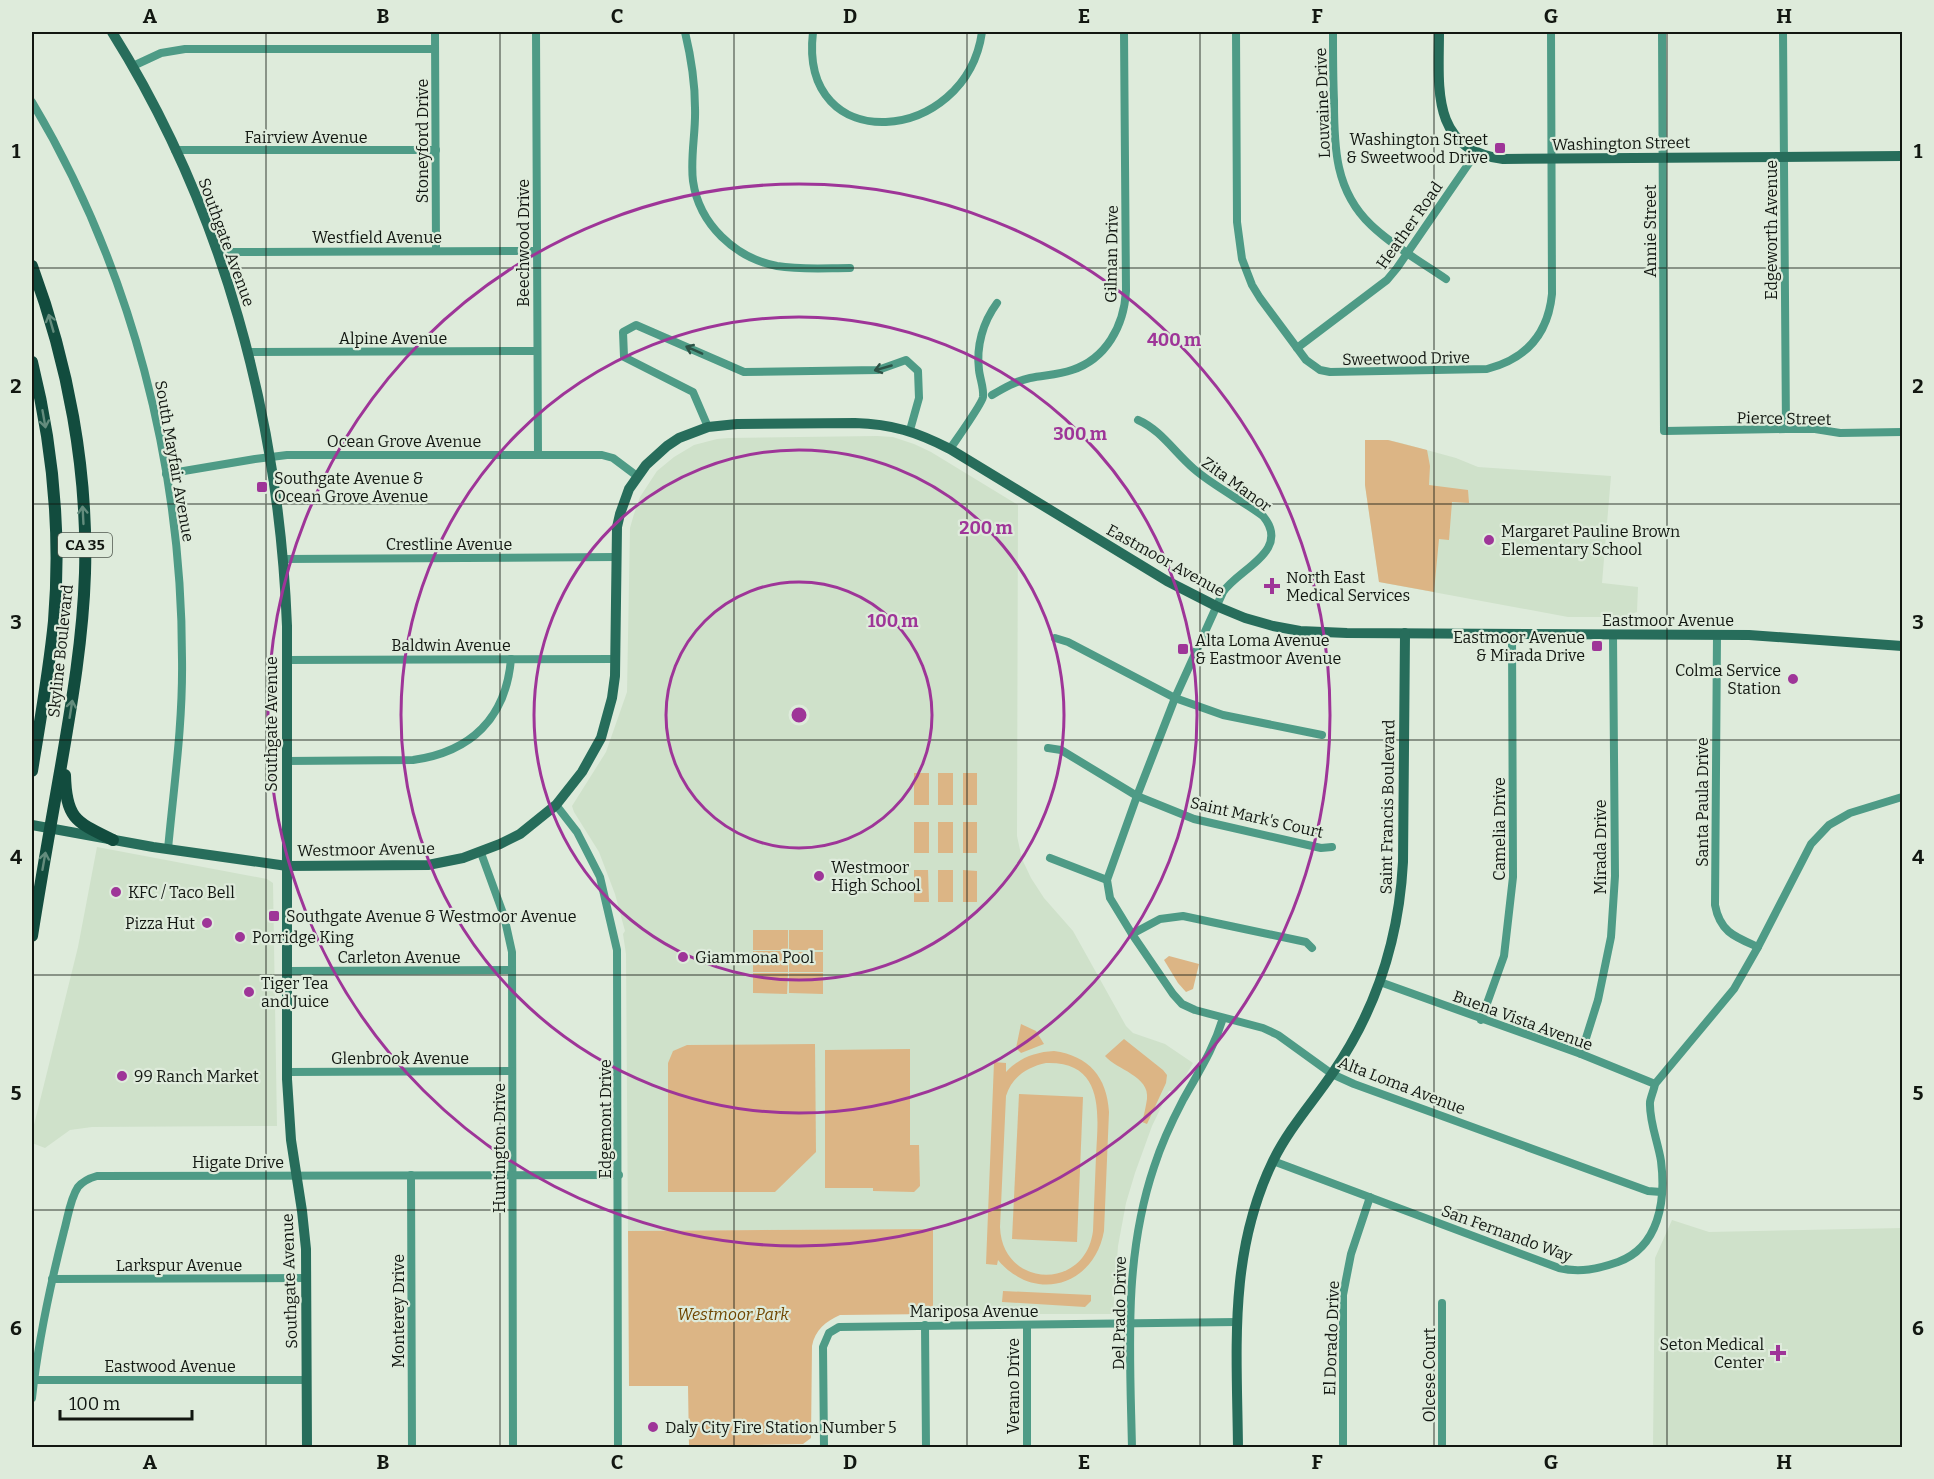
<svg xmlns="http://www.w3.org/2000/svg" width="1934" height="1479" font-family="Bitter,serif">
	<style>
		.built { fill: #cfe1ca }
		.green { fill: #dcb585; fill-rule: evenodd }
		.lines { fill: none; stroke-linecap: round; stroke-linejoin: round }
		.street { stroke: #4e9b86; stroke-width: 8 }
		.secondary { stroke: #276d5b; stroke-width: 10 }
		.primary { stroke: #124c3e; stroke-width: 12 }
		.oneway { stroke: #648c7d }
		.oneway2 { stroke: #2d5246 }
		.grid { fill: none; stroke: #121711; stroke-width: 1.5; stroke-opacity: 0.55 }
		.ring { fill: none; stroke: #9e3598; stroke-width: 3 }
		.poi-dot { fill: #9e3598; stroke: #deebdb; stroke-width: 2 }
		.labels { text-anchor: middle; stroke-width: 4.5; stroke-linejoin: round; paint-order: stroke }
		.shield { fill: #deebdb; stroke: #4f574e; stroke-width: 1.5 }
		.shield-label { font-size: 15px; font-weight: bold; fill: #121711 }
		.street-label { font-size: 16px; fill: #121711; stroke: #deebdb }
		.poi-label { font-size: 16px; fill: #121711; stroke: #deebdb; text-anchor: start }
		.park-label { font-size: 16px; font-style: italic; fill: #704600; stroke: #deebdb }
		.centre { fill: #9e3598; stroke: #deebdb; stroke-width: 3 }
		.ring-label { font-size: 18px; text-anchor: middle; font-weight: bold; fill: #9e3598; stroke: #deebdb; stroke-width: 4.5; stroke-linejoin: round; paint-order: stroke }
		.neatline { fill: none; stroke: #121711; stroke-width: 2 }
		.grid-label { font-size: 20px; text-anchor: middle; font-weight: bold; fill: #121711 }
	</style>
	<rect width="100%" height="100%" fill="#deebdb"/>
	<!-- built -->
	<g class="built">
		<path d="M877,436L893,437L914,444L931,452L1018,505L1017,836L1022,859L1031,878L1044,898L1073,931L1126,1026L1133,1033L1165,1044L1193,1063L1177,1091H1169L1152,1126L1135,1173L1126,1203L1118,1246L1113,1314H933V1229L628,1231L626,954L623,934L625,931L615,894L599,852L574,812L572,806L606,752L627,692L630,528L634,514L640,497L657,471L674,457L694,445L717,439L728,438Z"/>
		<path d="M1365,440H1388L1401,443L1456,458L1478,467L1611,476L1602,583L1638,587L1637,612L1622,617H1568L1379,582L1365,485Z"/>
		<path d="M97,847L267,879L273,883L277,1126L92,1127L70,1130L45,1148L32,1143V1133L78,947Z"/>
		<path d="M1672,1220L1709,1232L1902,1228V1447H1653L1655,1258Z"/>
	</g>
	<!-- green -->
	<g class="green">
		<path d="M1365,440H1388L1427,450L1430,466L1429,485L1468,490L1469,503L1452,502L1449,540L1439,539L1434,592L1379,582L1365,485Z"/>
		<rect x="914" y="773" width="15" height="32"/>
		<rect x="938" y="773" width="15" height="32"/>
		<rect x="963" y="773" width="14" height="32"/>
		<rect x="914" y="822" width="15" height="31"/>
		<rect x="938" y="822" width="15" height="31"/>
		<rect x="963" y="822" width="14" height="31"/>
		<path d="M914,870H928L929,902H914Z"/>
		<rect x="938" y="870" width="15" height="32"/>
		<path d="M963,870L977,871V902H963Z"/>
		<rect x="753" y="930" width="35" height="20"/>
		<rect x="789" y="930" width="34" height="20"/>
		<rect x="753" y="951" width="35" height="21"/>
		<rect x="789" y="952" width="34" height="20"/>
		<path d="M1169,956L1199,964L1193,989L1186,992L1178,983L1164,960Z"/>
		<path d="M753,973H788L787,994L753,993Z"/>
		<path d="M789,973H823V994L789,993Z"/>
		<path d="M1021,1024L1036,1031L1044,1044L1021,1053L1016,1048Z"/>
		<path d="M1124,1039L1163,1070L1167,1075L1166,1083L1147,1124L1142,1122C1144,1115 1146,1106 1147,1099C1150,1076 1117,1070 1105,1056Z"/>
		<path d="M815,1044L816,1152L775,1192H668V1063L673,1051L687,1045Z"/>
		<path d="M910,1049V1145H919L920,1186L914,1192L873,1191V1188H825V1050Z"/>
		<path d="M1054,1051C1089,1056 1107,1077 1109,1112L1104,1231C1094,1287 1034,1303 998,1260L997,1265L986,1264L994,1062L1006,1063V1072C1019,1058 1035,1052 1054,1051ZM1046,1063C1106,1061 1098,1116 1096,1156C1095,1181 1094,1206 1093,1231C1085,1292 1002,1288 1000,1227L1006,1096C1012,1077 1027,1067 1046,1063Z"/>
		<path d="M1019,1094L1083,1097L1077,1242L1012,1239Z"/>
		<path d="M933,1229V1314L840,1315C826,1321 815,1330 812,1346L811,1438L803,1444L689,1446L688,1386H629L628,1231Z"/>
		<path d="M1003,1291L1091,1295V1301L1085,1307L1002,1302Z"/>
	</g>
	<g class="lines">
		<!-- street -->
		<g class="street">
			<path d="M435,32L436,251"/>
			<path d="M536,32L538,454"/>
			<path d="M685,32C691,57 695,82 695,108C696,132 690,157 693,181C699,224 735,258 777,266C801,270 826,268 850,268"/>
			<path d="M813,32C798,159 966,145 982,32"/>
			<path d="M1236,32L1237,222L1242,259L1252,285L1260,298L1306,360L1320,370L1330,372L1487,369C1526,359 1548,334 1552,294L1551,32"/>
			<path d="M1333,32C1333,55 1333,78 1334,101C1334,147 1335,191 1371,225C1393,246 1421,262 1446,279"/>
			<path d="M1662,32L1664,431L1786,429H1815L1840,433L1902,432"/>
			<path d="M1783,32L1786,429"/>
			<path d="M133,66L161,53L185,49H435"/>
			<path d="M32,102C131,268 182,465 182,659C183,723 174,785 168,849"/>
			<path d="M175,150H436"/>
			<path d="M217,252L537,251"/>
			<path d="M1297,348L1387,280L1397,268L1476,153"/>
			<path d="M248,352L537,351"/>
			<path d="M992,395C1004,388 1016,381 1030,378C1044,375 1058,375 1072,370C1106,359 1124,326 1126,291L1124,32"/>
			<path d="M1138,420C1161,430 1175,453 1194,469C1215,487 1240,499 1263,516C1292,551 1238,569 1223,592L1175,698L1137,796L1107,880L1110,898L1132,934L1173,994L1182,1004L1195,1010L1263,1028L1278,1035L1332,1074L1354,1084L1648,1191L1661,1192"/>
			<path d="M708,427L693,392L624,357L623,332L636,325L744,372L878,370L906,360L918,371L919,398L910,430"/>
			<path d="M950,449C956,440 982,404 983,397C984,388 980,379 979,370C976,346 983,322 997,303"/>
			<path d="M166,474L255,459L287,455H602L613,458L637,476"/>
			<path d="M283,559L616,557"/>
			<path d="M1717,635L1715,905C1720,932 1735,937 1758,947"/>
			<path d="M1055,638L1068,642L1175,698L1223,715L1322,735"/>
			<path d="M286,660L616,659"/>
			<path d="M1048,748L1061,750L1137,796L1194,819L1321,848L1332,847"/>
			<path d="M286,761L413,760C471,752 506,718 511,659"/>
			<path d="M556,805L577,832L600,877L617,950L618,1448"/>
			<path d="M481,853L504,916L512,952L513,1448"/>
			<path d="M1050,858L1107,880"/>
			<path d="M1132,934L1160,919L1183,916L1306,942L1312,948"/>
			<path d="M287,971L512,970"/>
			<path d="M1380,982L1581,1054L1655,1084"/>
			<path d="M1481,1020L1504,956L1513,877L1512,634"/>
			<path d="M1581,1054L1598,1000L1611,937L1615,876L1613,635"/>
			<path d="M287,1072L512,1071"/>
			<path d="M1273,1161L1559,1268C1580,1273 1598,1269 1618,1262C1659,1247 1666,1201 1661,1161C1658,1142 1649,1121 1650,1102C1651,1096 1654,1090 1655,1084L1734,989L1758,947L1811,844L1829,825L1850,813L1902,797"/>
			<path d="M411,1175L412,1448"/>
			<path d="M52,1279L306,1278"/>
			<path d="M1442,1303V1448"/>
			<path d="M925,1325L926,1448"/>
			<path d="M1027,1325V1448"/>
			<path d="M34,1380H307"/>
			<path d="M32,1398C38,1342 50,1286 64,1231C68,1217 70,1199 78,1187C83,1181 90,1178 97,1176L619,1175"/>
			<path d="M824,1448L823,1347L829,1333L839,1327L1237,1322"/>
			<path d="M1132,1448C1130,1352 1123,1259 1154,1167C1161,1145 1172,1121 1183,1100C1199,1071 1213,1051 1223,1018"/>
			<path d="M1343,1448V1295L1351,1254L1370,1197"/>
		</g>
		<!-- secondary -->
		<g class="secondary">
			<path d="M112,32C223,209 279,417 287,626V1079L291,1140L302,1211L306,1249L307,1448"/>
			<path d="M1439,32C1439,87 1430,150 1503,159L1902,156"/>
			<path d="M32,825L153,847L287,866L428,865L463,858L500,844L520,834L556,805L582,772L601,738L612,698L615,676L617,527L620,514L629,489L646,465L667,446L679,438L708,427L737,424L855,423C892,424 917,432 950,449L1167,581L1216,606L1245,618L1273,626L1300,631L1347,633L1749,635L1902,646"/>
			<path d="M1238,1448C1237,1348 1228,1254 1273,1161C1289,1128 1314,1101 1334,1071C1377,1008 1399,938 1403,862L1405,633"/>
		</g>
		<!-- primary -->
		<g class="primary">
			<path d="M32,266C68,363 88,469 85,573C83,638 72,702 61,766C51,823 41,879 32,936"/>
			<path d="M32,362C53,446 61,535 54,621C49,672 40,721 32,771"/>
			<path d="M65,775C66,819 76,822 113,840"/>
		</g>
	</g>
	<!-- one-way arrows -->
	<defs><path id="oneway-shaft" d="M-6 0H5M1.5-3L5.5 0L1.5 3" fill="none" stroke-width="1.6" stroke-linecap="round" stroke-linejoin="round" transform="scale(1.5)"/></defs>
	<g class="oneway">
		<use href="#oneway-shaft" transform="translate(51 323) rotate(-106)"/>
		<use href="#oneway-shaft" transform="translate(44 419) rotate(80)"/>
		<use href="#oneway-shaft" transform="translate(83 515) rotate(-93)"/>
		<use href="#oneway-shaft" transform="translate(71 709) rotate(-81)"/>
		<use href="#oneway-shaft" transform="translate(44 861) rotate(-80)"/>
	</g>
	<g class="oneway2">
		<use href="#oneway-shaft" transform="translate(694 350) rotate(-156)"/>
		<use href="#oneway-shaft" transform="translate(883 368) rotate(164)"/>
	</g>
	<!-- grid -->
	<path class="grid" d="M266,32V1448M500,32V1448M734,32V1448M967,32V1448M1200,32V1448M1434,32V1448M1667,32V1448M32,268H1902M32,504H1902M32,740H1902M32,975H1902M32,1210H1902"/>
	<!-- distance rings -->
	<g class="ring">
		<circle cx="799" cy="715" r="133"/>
		<circle cx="799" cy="715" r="265"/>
		<circle cx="799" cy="715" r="398"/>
		<circle cx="799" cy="715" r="531"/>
	</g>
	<!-- markers -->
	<g class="poi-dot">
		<rect x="1494" y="142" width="12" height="12" rx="3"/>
		<rect x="256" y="481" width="12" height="12" rx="3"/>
		<circle cx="1489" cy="540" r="6"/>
		<path d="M1269 577h6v6h6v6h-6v6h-6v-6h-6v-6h6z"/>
		<rect x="1591" y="640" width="12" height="12" rx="3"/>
		<rect x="1177" y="643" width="12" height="12" rx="3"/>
		<circle cx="1793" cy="679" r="6"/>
		<circle cx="819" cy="876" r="6"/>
		<circle cx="116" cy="892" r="6"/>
		<rect x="268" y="910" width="12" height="12" rx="3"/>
		<circle cx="207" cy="923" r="6"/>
		<circle cx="240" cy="937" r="6"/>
		<circle cx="683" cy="957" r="6"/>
		<circle cx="249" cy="992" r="6"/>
		<circle cx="122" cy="1076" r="6"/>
		<path d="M1775 1344h6v6h6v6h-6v6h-6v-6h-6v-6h6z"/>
		<circle cx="653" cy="1427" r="6"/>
	</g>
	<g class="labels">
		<!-- shield labels -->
		<rect class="shield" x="58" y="533" width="54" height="24" rx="4.5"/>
		<g class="shield-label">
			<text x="85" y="550">CA 35</text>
		</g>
		<!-- street labels -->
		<g class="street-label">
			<text transform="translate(1322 103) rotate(-92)" y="6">Louvaine Drive</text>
			<text x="306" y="143">Fairview Avenue</text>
			<text transform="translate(422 141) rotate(-90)" y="6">Stoneyford Drive</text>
			<text transform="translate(1621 143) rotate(-1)" y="6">Washington Street</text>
			<text transform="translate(1409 225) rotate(-55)" y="6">Heather Road</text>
			<text transform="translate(1771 230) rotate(-90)" y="6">Edgeworth Avenue</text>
			<text transform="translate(1650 231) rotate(-90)" y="6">Annie Street</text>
			<text x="377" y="243">Westfield Avenue</text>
			<text transform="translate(227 242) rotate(70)" y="6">Southgate Avenue</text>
			<text transform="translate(523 243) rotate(-90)" y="6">Beechwood Drive</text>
			<text transform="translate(1111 254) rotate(-89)" y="6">Gilman Drive</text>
			<text x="393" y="344">Alpine Avenue</text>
			<text transform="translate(1406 358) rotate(-1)" y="6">Sweetwood Drive</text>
			<text transform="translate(1784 418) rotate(1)" y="6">Pierce Street</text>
			<text x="404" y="447">Ocean Grove Avenue</text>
			<text transform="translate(175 461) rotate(80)" y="6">South Mayfair Avenue</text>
			<text transform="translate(1237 484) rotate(36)" y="6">Zita Manor</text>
			<text x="449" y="550">Crestline Avenue</text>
			<text transform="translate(1166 560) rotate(29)" y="6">Eastmoor Avenue</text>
			<text x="1668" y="626">Eastmoor Avenue</text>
			<text x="451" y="651">Baldwin Avenue</text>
			<text transform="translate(60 651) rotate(-84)" y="6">Skyline Boulevard</text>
			<text transform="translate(271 724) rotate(-90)" y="6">Southgate Avenue</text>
			<text transform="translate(1702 802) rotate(-90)" y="6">Santa Paula Drive</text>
			<text transform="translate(1387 807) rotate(-89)" y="6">Saint Francis Boulevard</text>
			<text transform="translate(1257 817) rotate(13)" y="6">Saint Mark's Court</text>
			<text transform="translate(1499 829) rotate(-90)" y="6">Camelia Drive</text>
			<text transform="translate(1600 847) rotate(-90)" y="6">Mirada Drive</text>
			<text transform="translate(366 849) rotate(-1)" y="6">Westmoor Avenue</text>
			<text x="399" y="963">Carleton Avenue</text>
			<text transform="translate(1523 1020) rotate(20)" y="6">Buena Vista Avenue</text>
			<text x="400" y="1064">Glenbrook Avenue</text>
			<text transform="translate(1402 1085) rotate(21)" y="6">Alta Loma Avenue</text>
			<text transform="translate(605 1119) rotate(-90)" y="6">Edgemont Drive</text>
			<text transform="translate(499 1148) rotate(-90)" y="6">Huntington Drive</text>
			<text x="238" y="1168">Higate Drive</text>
			<text transform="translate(1507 1233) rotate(20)" y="6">San Fernando Way</text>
			<text x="179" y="1271">Larkspur Avenue</text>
			<text transform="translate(289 1281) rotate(-92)" y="6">Southgate Avenue</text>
			<text transform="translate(398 1311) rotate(-90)" y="6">Monterey Drive</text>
			<text x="974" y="1317">Mariposa Avenue</text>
			<text transform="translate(1119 1313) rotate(-89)" y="6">Del Prado Drive</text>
			<text transform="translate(1331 1338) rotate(-88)" y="6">El Dorado Drive</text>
			<text x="170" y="1372">Eastwood Avenue</text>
			<text transform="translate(1429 1375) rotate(-90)" y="6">Olcese Court</text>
			<text transform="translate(1013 1386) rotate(-90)" y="6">Verano Drive</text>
		</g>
		<!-- poi labels -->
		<g class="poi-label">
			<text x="1488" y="145" text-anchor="end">Washington Street<tspan x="1488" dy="18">&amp; Sweetwood Drive</tspan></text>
			<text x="274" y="484">Southgate Avenue &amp;<tspan x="274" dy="18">Ocean Grove Avenue</tspan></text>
			<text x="1501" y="537">Margaret Pauline Brown<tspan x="1501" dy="18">Elementary School</tspan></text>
			<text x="1286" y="583">North East<tspan x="1286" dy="18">Medical Services</tspan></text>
			<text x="1585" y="643" text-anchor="end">Eastmoor Avenue<tspan x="1585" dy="18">&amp; Mirada Drive</tspan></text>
			<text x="1195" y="646">Alta Loma Avenue<tspan x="1195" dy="18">&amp; Eastmoor Avenue</tspan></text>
			<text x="1781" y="676" text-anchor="end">Colma Service<tspan x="1781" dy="18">Station</tspan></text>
			<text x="831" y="873">Westmoor<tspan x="831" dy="18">High School</tspan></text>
			<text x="128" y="898">KFC / Taco Bell</text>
			<text x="286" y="922">Southgate Avenue &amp; Westmoor Avenue</text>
			<text x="195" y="929" text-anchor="end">Pizza Hut</text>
			<text x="252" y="943">Porridge King</text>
			<text x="695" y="963">Giammona Pool</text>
			<text x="261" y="989">Tiger Tea<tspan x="261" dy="18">and Juice</tspan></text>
			<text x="134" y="1082">99 Ranch Market</text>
			<text x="1764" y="1350" text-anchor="end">Seton Medical<tspan x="1764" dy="18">Center</tspan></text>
			<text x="665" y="1433">Daly City Fire Station Number 5</text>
		</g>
		<!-- park labels -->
		<g class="park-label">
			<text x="733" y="1320">Westmoor Park</text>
		</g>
	</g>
	<circle cx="799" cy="715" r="9" class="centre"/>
	<g class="ring-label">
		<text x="1174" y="346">400 m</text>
		<text x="1080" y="440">300 m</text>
		<text x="986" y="534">200 m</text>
		<text x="893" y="627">100 m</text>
	</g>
	<!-- border -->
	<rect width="1934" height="1479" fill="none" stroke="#deebdb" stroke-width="66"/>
	<!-- scale -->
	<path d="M60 1410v9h132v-9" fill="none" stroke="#121711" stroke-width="3"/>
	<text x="69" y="1410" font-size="18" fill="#121711" stroke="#deebdb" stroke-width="4.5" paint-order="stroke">100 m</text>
	<rect x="33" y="33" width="1868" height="1413" class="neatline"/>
	<g class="grid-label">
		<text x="150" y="23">A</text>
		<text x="383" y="23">B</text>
		<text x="617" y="23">C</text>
		<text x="850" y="23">D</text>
		<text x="1084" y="23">E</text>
		<text x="1317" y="23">F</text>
		<text x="1551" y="23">G</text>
		<text x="1784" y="23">H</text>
		<text x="16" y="158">1</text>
		<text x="1918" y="158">1</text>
		<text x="16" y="393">2</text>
		<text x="1918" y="393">2</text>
		<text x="16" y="629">3</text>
		<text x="1918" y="629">3</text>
		<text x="16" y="864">4</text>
		<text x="1918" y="864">4</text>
		<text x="16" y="1100">5</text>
		<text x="1918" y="1100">5</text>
		<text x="16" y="1335">6</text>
		<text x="1918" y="1335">6</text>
		<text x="150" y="1469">A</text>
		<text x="383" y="1469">B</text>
		<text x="617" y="1469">C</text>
		<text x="850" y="1469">D</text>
		<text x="1084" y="1469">E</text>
		<text x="1317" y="1469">F</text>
		<text x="1551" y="1469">G</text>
		<text x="1784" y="1469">H</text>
	</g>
</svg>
